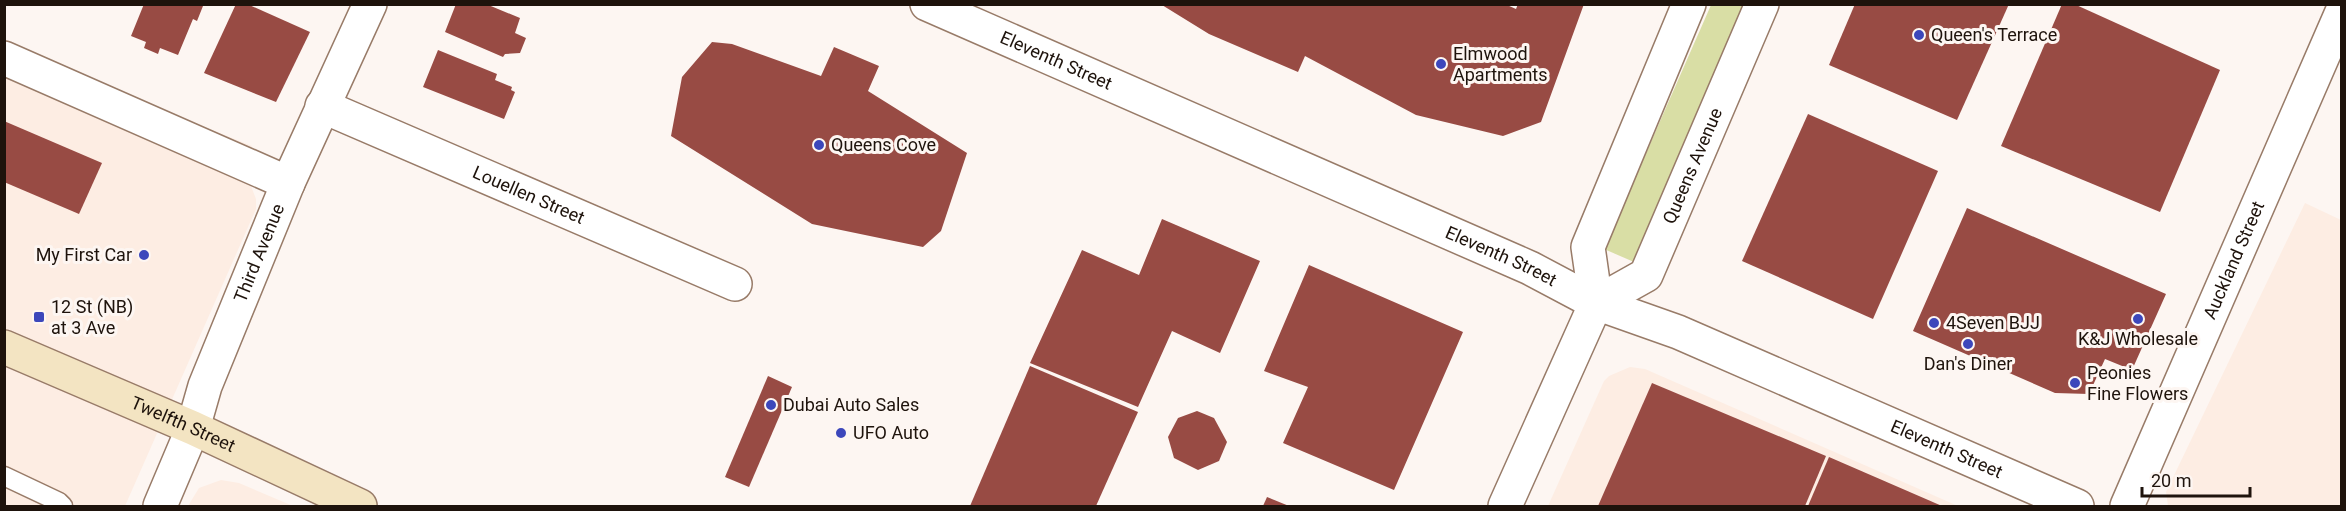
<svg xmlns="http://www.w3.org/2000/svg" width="2346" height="511" font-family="Roboto,sans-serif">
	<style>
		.built { fill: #fdede3 }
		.green { fill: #d9dea5 }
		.building { fill: #984b44 }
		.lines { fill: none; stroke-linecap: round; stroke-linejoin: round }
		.lane-casing { stroke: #987b68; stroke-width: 21 }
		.street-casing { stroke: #987b68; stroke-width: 36 }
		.secondary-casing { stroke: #987b68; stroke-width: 36 }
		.lane { stroke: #fff; stroke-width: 18 }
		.street { stroke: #fff; stroke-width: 33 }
		.secondary { stroke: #f3e4c2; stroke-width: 33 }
		.poi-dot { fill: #3c47bb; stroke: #fdf6f2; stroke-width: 2 }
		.labels { text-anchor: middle; stroke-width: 6; stroke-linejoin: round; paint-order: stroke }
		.poi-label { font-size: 18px; fill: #1e130c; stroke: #fdf6f2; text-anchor: start }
		.street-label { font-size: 18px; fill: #1e130c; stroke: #fdf6f2 }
	</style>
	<rect width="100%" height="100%" fill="#fdf6f2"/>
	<!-- built -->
	<g class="built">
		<path d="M4,47L252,146L236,170L249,181L256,199V209L125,506H5Z"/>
		<path d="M2305,203L2341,220V506H2168L2166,492Z"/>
		<path d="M1630,367L1645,369L1958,506H1548L1604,381L1609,376Z"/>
		<path d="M221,480L239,483L293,506H188L199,488Z"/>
	</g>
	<!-- green -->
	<path class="green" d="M1711,5H1746L1634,262L1604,249Z"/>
	<!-- building -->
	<g class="building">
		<path d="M144,4L203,6L197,21L193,19L178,55L160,48L158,54L144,48L146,42L131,36Z"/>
		<path d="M236,4H247L310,32L276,102L204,73Z"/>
		<path d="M456,4H486L520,18L515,33L526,38L520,53L505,54L503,57L445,32Z"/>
		<path d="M1518,4H1584L1541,122L1503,136L1416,115L1305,56L1298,72L1209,34L1162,5H1507L1516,9Z"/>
		<path d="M1855,4H2009L1957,120L1829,65Z"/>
		<path d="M2062,4H2074L2220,70L2160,212L2001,146Z"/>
		<path d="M712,42L732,44L821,76L834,47L879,66L868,91L967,153L941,231L923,247L812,224L671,136L682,77Z"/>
		<path d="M438,50L497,74L495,80L512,87L511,90L515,92L504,119L423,87Z"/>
		<path d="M1808,114L1938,171L1873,319L1742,261Z"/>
		<path d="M4,121L102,163L79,214L4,182Z"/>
		<path d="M1967,208L2166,294L2132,370L2105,359L2089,394L2055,393L1913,331Z"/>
		<path d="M1162,219L1260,261L1220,353L1172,331L1138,407L1030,363L1082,250L1139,275Z"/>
		<path d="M1309,265L1463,332L1394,490L1283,443L1308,387L1264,371Z"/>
		<path d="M1030,366L1138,412L1096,506H970Z"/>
		<path d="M768,376L792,387L749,487L725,477Z"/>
		<path d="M1652,383L1826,456L1805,506H1598Z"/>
		<path d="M1197,411L1214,418L1227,442L1219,461L1198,470L1174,458L1168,437L1178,418Z"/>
		<path d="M1829,457L1942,506H1808Z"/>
		<path d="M1267,497L1289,506H1263Z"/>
	</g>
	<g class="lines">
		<defs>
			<path id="lane" d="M4,476L59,502L63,506"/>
			<g id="street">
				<path id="s1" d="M927,4L1530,268L1596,303L1678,332L2077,506"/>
				<path d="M4,58L288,183"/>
				<path id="s2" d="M322,106L735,284"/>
				<path id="s3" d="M1596,303L1646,275L1762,4"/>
				<path id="s4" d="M160,506L193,428L205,386L288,183L370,4"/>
				<path d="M1505,506L1596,303L1588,247L1689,4"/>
				<path id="s5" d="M2127,506L2342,12"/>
			</g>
			<g id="secondary">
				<path id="s6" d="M4,347L193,428L360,506"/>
			</g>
		</defs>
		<!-- lane casing -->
		<use href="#lane" class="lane-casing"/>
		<!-- street casing -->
		<use href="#street" class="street-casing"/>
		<!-- secondary casing -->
		<use href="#secondary" class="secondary-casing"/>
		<!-- lane -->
		<use href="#lane" class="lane"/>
		<!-- street -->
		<use href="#street" class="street"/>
		<!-- secondary -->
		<use href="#secondary" class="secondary"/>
	</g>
	<!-- markers -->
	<g class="poi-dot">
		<circle cx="1919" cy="35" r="6"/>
		<circle cx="1441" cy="64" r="6"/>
		<circle cx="819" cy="145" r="6"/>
		<circle cx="144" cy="255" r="6"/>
		<rect x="33" y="311" width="12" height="12" rx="3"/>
		<circle cx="2138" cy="319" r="6"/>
		<circle cx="1934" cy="323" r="6"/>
		<circle cx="1968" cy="344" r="6"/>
		<circle cx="2075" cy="383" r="6"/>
		<circle cx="771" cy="405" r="6"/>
		<circle cx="841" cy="433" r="6"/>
	</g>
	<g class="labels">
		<!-- poi labels -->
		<g class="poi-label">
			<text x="1931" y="41">Queen's Terrace</text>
			<text x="1453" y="60">Elmwood<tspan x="1453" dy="21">Apartments</tspan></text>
			<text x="831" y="151">Queens Cove</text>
			<text x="132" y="261" text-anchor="end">My First Car</text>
			<text x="51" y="313">12 St (NB)<tspan x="51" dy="21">at 3 Ave</tspan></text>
			<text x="1946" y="329">4Seven BJJ</text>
			<text x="2138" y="345" text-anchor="middle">K&amp;J Wholesale</text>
			<text x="1968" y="370" text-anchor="middle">Dan's Diner</text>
			<text x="2087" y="379">Peonies<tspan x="2087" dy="21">Fine Flowers</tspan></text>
			<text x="783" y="411">Dubai Auto Sales</text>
			<text x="853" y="439">UFO Auto</text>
		</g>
		<!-- street labels -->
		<g class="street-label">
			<text dy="6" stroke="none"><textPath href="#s1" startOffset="141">Eleventh Street</textPath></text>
			<text dy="6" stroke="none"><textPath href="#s3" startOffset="176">Queens Avenue</textPath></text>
			<text dy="6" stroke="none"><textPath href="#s2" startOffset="225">Louellen Street</textPath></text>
			<text dy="6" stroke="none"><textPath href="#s4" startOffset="272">Third Avenue</textPath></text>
			<text dy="6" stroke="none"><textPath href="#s1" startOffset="627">Eleventh Street</textPath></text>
			<text dy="6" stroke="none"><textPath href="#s5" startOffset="268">Auckland Street</textPath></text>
			<text dy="6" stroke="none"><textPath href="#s6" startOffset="195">Twelfth Street</textPath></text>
			<text dy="6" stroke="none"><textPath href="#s1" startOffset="1113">Eleventh Street</textPath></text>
		</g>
	</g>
	<!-- border -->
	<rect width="2346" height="511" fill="none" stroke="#1e130c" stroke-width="12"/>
	<!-- scale -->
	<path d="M2142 487v9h108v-9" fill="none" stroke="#1e130c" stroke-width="3"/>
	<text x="2151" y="487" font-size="18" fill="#1e130c" stroke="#fdf6f2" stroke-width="4.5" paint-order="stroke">20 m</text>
</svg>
